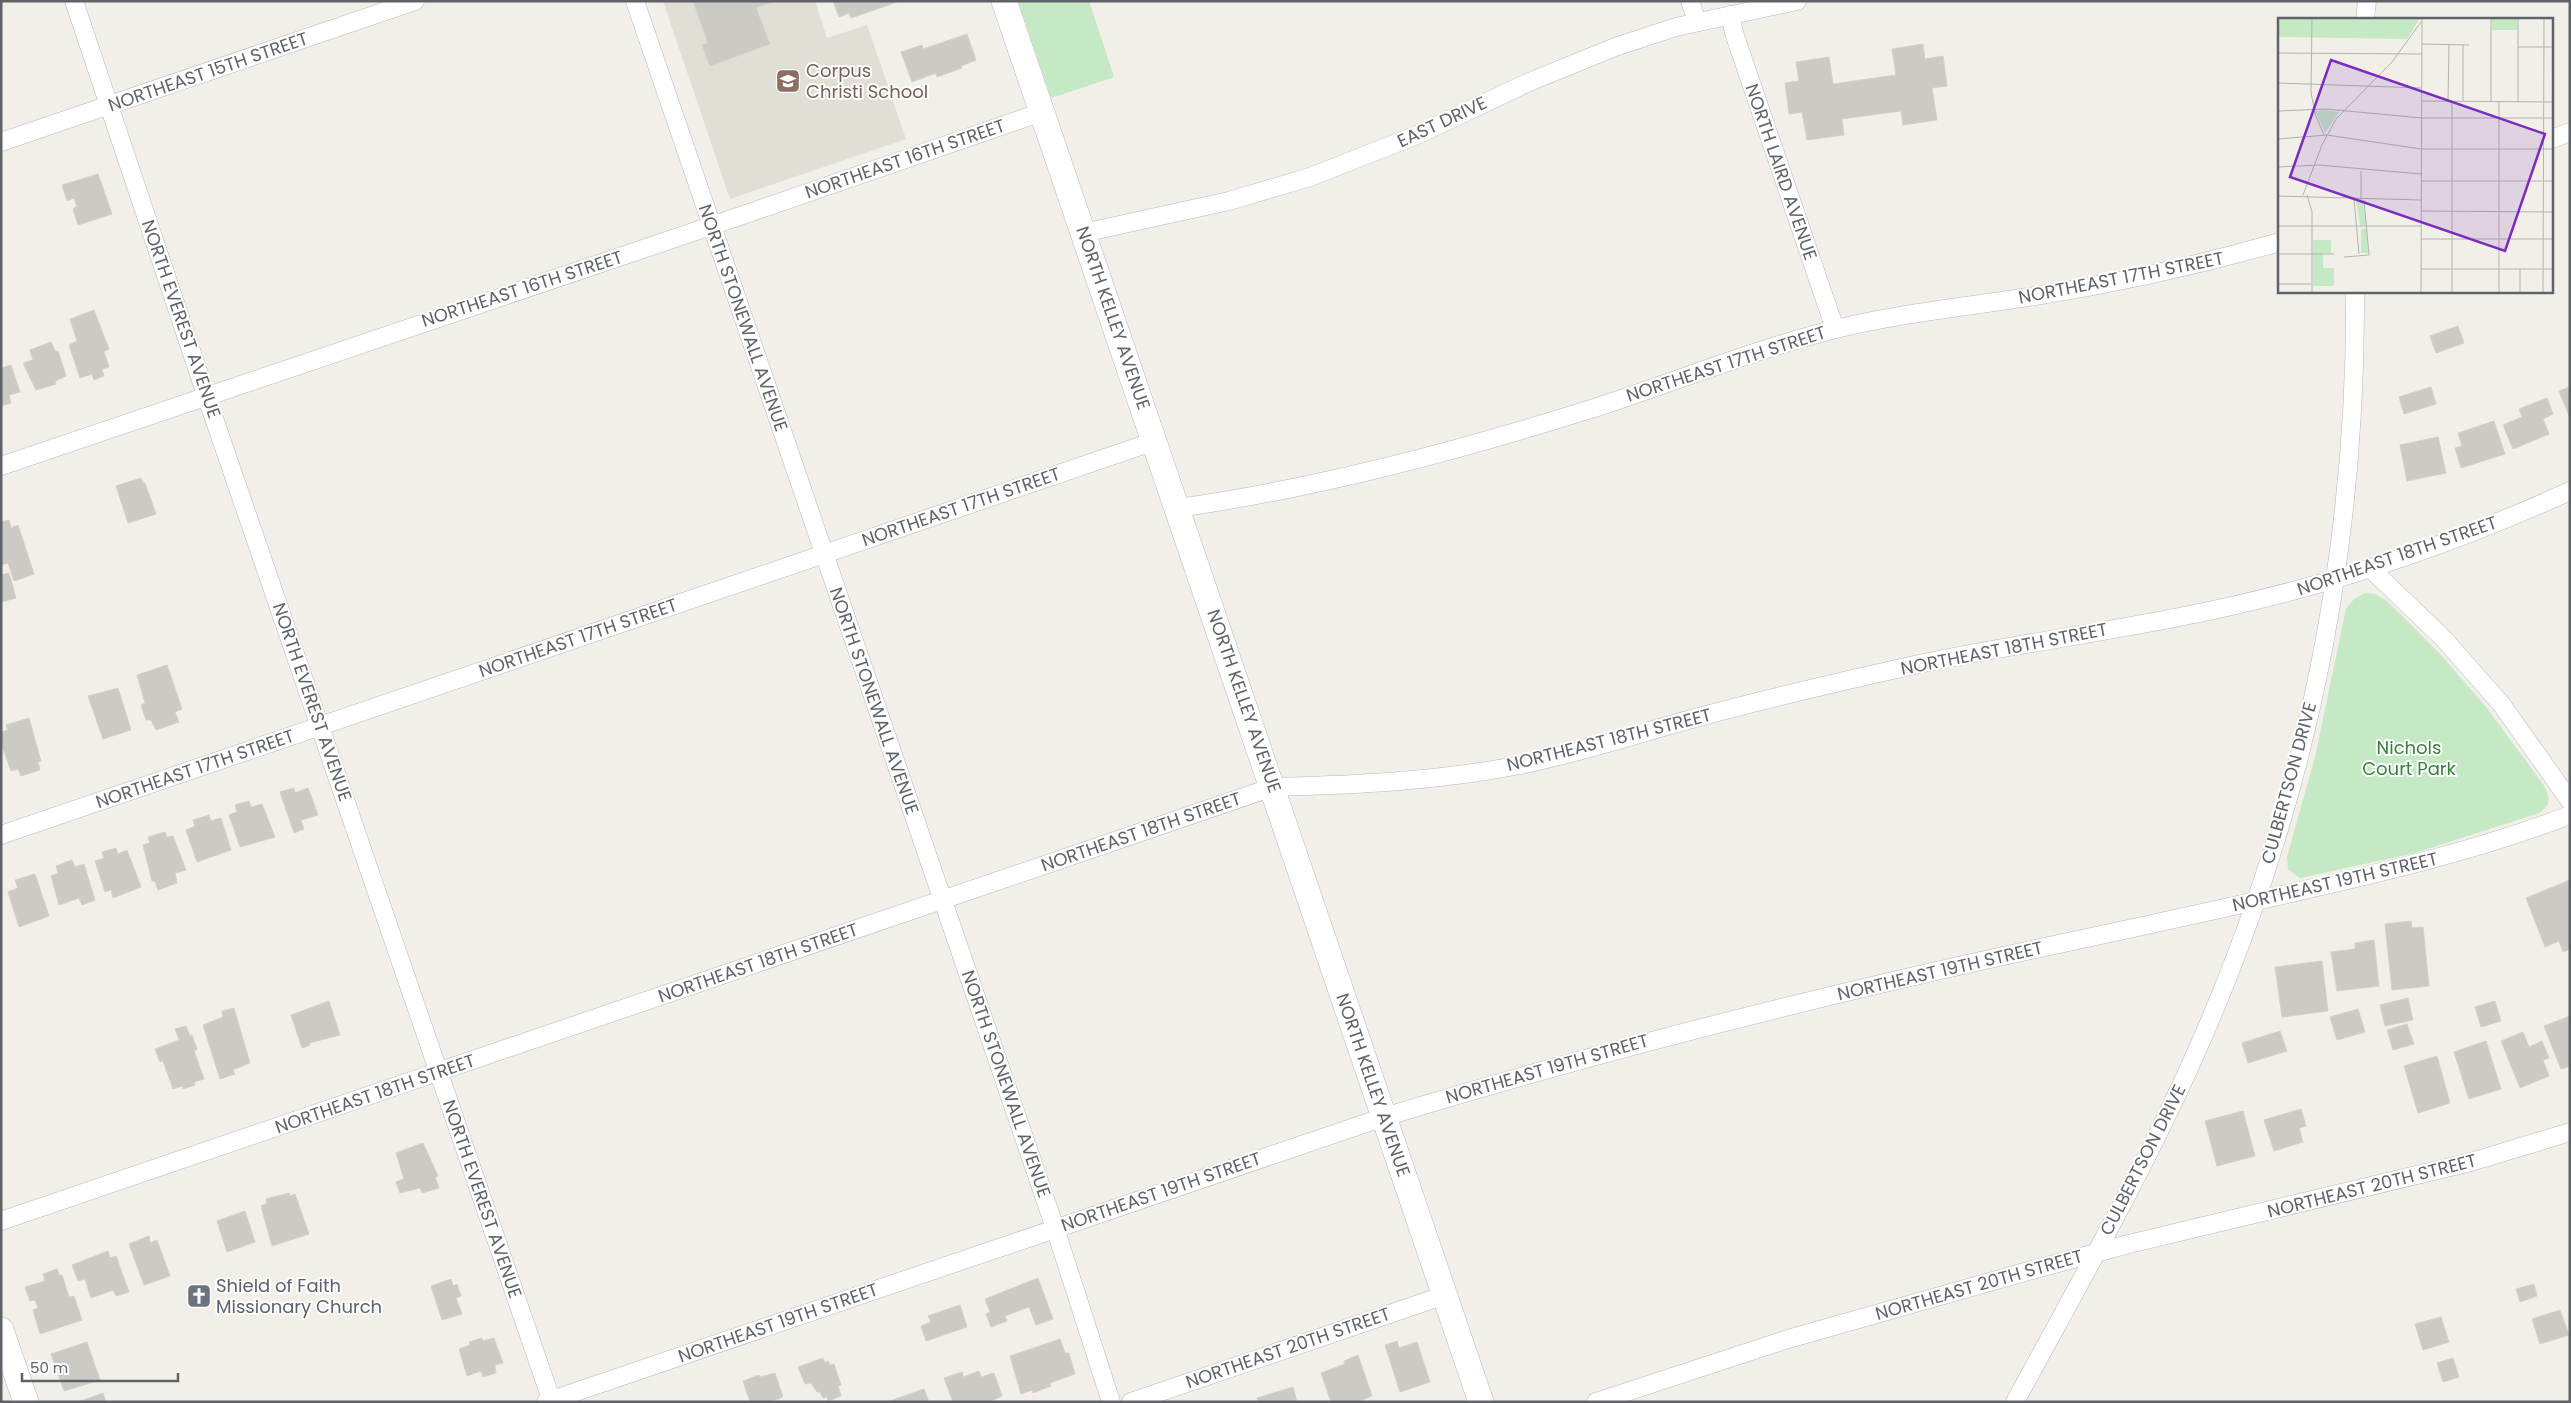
<svg xmlns="http://www.w3.org/2000/svg" width="2571" height="1403" font-family="Poppins,sans-serif">
	<style>
		.education { fill: #e1ded6 }
		.green { fill: #c5e8c5 }
		.building { fill: #cccac5; stroke: #d6d1c6 }
		.lines { fill: none; stroke-linecap: round; stroke-linejoin: round }
		.street-casing { stroke: #b5b8bc; stroke-width: 19 }
		.secondary-casing { stroke: #b6babf; stroke-width: 26 }
		.street { stroke: #fff; stroke-width: 18 }
		.secondary { stroke: #fff; stroke-width: 25 }
		.labels { text-anchor: middle; stroke-width: 4; stroke-linejoin: round; paint-order: stroke }
		.education-label { font-size: 18px; fill: #785e54; stroke: #fff; text-anchor: start }
		.street-label { font-size: 18px; fill: #5f6368; stroke: #fff }
		.park-label { font-size: 18px; fill: #348238; stroke: #fff }
		.worship-label { font-size: 18px; fill: #5b616d; stroke: #fff; text-anchor: start }
		.inset-road { fill: none; stroke: #b3b3b1; stroke-width: 1 }
		.view { fill: #7b2cbf; fill-opacity: 0.15; stroke: #7b2cbf; stroke-width: 2.5 }
		.inset-edge { fill: none; stroke: #5f6368; stroke-width: 2.5 }
	</style>
	<rect width="100%" height="100%" fill="#f1efe8"/>
	<!-- education -->
	<path class="education" d="M663,1H815L827,38L867,25L906,139L730,199Z"/>
	<!-- green -->
	<g class="green">
		<path d="M1018,1H1089L1114,77L1051,98Z"/>
		<path d="M2365,593L2375,594L2387,601L2441,655L2486,707L2543,784C2550,796 2552,805 2539,813L2415,853L2300,878L2288,869L2287,857L2315,757L2346,609L2354,599Z"/>
	</g>
	<!-- building -->
	<g class="building">
		<path d="M693,1H775L756,8L770,44L710,66L702,45L708,43Z"/>
		<path d="M833,1H900L851,18L849,13L839,17Z"/>
		<path d="M967,34L976,60L961,66L962,68L937,77L936,73L912,82L901,52L922,45L923,49Z"/>
		<path d="M1923,44L1925,59L1943,56L1947,86L1932,88L1937,120L1903,125L1901,111L1842,119L1844,135L1807,140L1802,112L1789,114L1785,83L1799,81L1796,62L1829,57L1833,84L1896,75L1892,49Z"/>
		<path d="M98,174L112,214L78,225L73,209L77,206L74,198L67,201L62,185Z"/>
		<path d="M94,310L109,349L104,352L109,367L102,369L104,376L94,380L92,374L80,378L69,345L77,341L70,319Z"/>
		<path d="M2458,326L2464,343L2436,353L2430,336Z"/>
		<path d="M51,342L55,351H58L66,376L55,381L56,384L36,390L23,363L33,360L30,350Z"/>
		<path d="M11,365L20,392L9,395L11,403L1,406V368Z"/>
		<path d="M2431,387L2436,404L2404,414L2399,397Z"/>
		<path d="M2570,387V418L2559,391Z"/>
		<path d="M2547,398L2553,414L2543,419L2549,434L2513,449L2503,425L2522,417L2519,409Z"/>
		<path d="M2494,421L2505,454L2461,468L2455,448L2462,446L2458,433Z"/>
		<path d="M2438,437L2446,473L2407,481L2400,445Z"/>
		<path d="M141,478L143,483H145L156,514L128,523L116,486Z"/>
		<path d="M9,520L11,528L18,525L34,574L14,581L8,563L1,565V522Z"/>
		<path d="M9,573L16,598L1,602V575Z"/>
		<path d="M167,665L182,709L175,712L179,722L156,730L151,720H146L141,705L145,703L137,675Z"/>
		<path d="M118,688L131,730L103,739L88,696Z"/>
		<path d="M29,718L41,761L38,762L40,770L21,776L18,769L11,771L1,743V732L8,730L6,725Z"/>
		<path d="M294,788L295,793L308,788L318,815L301,820L304,829L294,833L280,792Z"/>
		<path d="M249,801L251,807L262,804L275,837L240,847L229,815L237,812L235,805Z"/>
		<path d="M209,815L211,821L221,818L231,850L197,862L186,830L195,826L193,820Z"/>
		<path d="M165,832L167,837L173,836L186,870L175,873L177,883L158,890L155,881H152L143,845L150,843L148,837Z"/>
		<path d="M116,848L118,854L127,850L141,887L113,898L111,890L105,892L95,861L104,858L102,852Z"/>
		<path d="M72,860L75,867L84,864L95,900L82,905L79,898L59,905L51,876L58,873L56,866Z"/>
		<path d="M35,874L49,916L19,927L8,892L18,888L15,880Z"/>
		<path d="M2570,880V949L2563,952L2559,941L2545,947L2526,898Z"/>
		<path d="M2411,921L2412,928L2423,927L2429,986L2392,990L2385,924Z"/>
		<path d="M2374,940L2379,986L2337,991L2331,952L2355,949V943Z"/>
		<path d="M2322,961L2328,1011L2282,1017L2275,967Z"/>
		<path d="M2408,998L2413,1020L2385,1026L2380,1005Z"/>
		<path d="M329,1001L340,1035L309,1043L310,1045L302,1048L291,1015Z"/>
		<path d="M2495,1001L2501,1021L2481,1027L2475,1007Z"/>
		<path d="M234,1008L250,1063L233,1070L235,1074L220,1079L203,1025L223,1017L222,1011Z"/>
		<path d="M2358,1009L2365,1032L2337,1040L2330,1017Z"/>
		<path d="M2570,1016V1066L2561,1069L2544,1026Z"/>
		<path d="M2407,1024L2414,1044L2393,1050L2387,1030Z"/>
		<path d="M186,1026L190,1036L192,1035L197,1049L194,1051L204,1079L194,1082L195,1085L183,1089L182,1086L173,1089L163,1061L160,1062L155,1049L179,1040L175,1029Z"/>
		<path d="M2280,1031L2287,1051L2248,1063L2242,1043Z"/>
		<path d="M2523,1032L2529,1047L2542,1041L2549,1058L2543,1060L2549,1076L2520,1088L2501,1041Z"/>
		<path d="M2486,1041L2501,1089L2469,1099L2454,1052Z"/>
		<path d="M2437,1056L2450,1103L2418,1113L2404,1066Z"/>
		<path d="M2301,1109L2306,1126L2299,1128L2303,1142L2274,1151L2264,1120Z"/>
		<path d="M2243,1111L2255,1156L2217,1166L2205,1121Z"/>
		<path d="M423,1143L438,1176L435,1177L439,1188L422,1193L420,1188L400,1193L396,1182L404,1179L396,1153Z"/>
		<path d="M289,1193L290,1196L295,1194L309,1234L272,1246L261,1206L267,1203L266,1199Z"/>
		<path d="M245,1211L255,1242L227,1252L217,1221Z"/>
		<path d="M149,1236L150,1243L157,1240L170,1276L144,1285L129,1244Z"/>
		<path d="M108,1251L110,1258L116,1256L129,1292L116,1296L113,1290L91,1298L85,1279L78,1281L72,1265Z"/>
		<path d="M57,1269L59,1275H62L69,1297L74,1296L82,1320L40,1334L33,1310L38,1308L35,1300L30,1301L25,1287L45,1281L43,1274Z"/>
		<path d="M1038,1278L1053,1319L1036,1325L1029,1307L1005,1316L1007,1321L991,1327L986,1314L990,1312L985,1299Z"/>
		<path d="M451,1279L453,1286L457,1284L461,1296L456,1298L462,1314L442,1320L431,1286Z"/>
		<path d="M2534,1284L2537,1296L2520,1302L2516,1289Z"/>
		<path d="M960,1305L967,1327L926,1341L921,1326L931,1322L928,1316Z"/>
		<path d="M2560,1310L2569,1335L2540,1344L2532,1319Z"/>
		<path d="M2441,1317L2449,1342L2423,1350L2415,1324Z"/>
		<path d="M482,1338L483,1341L494,1338L503,1363L495,1365L496,1373L483,1377L481,1371L467,1376L459,1349L470,1345L469,1342Z"/>
		<path d="M1060,1339L1065,1353H1069L1075,1374L1050,1383L1051,1386L1033,1393L1032,1390L1021,1394L1010,1356Z"/>
		<path d="M1397,1341L1399,1348L1417,1342L1430,1382L1400,1392L1385,1345Z"/>
		<path d="M87,1342L100,1380L64,1391L51,1354Z"/>
		<path d="M1358,1355L1372,1396L1357,1402H1331L1321,1373L1345,1364L1344,1361Z"/>
		<path d="M823,1358L825,1363L828,1361L830,1365L834,1364L841,1385L838,1386L841,1396L828,1401L827,1397L823,1398L820,1392H817L811,1383L805,1384L798,1367Z"/>
		<path d="M2453,1358L2459,1377L2443,1382L2437,1363Z"/>
		<path d="M979,1371L981,1377L994,1373L1002,1396L989,1402H953L944,1378L962,1372L963,1377Z"/>
		<path d="M775,1373L783,1397L769,1402H750L743,1381L759,1375L760,1377Z"/>
		<path d="M1293,1387L1297,1402H1258L1257,1398Z"/>
		<path d="M924,1389L929,1402H887Z"/>
		<path d="M103,1393L106,1402H78Z"/>
	</g>
	<g class="lines">
		<defs>
			<g id="street">
				<path d="M74,1L206,395L552,1402"/>
				<path d="M635,1L1055,1228L1111,1402"/>
				<path d="M1690,1L1697,22"/>
				<path d="M1730,15L1734,33L1835,329"/>
				<path d="M2365,19L2367,1"/>
				<path d="M2552,139L2570,132"/>
				<path d="M1,142L415,1"/>
				<path d="M1083,233L1229,201L1310,177L1417,135L1527,83L1615,47L1676,27L1797,1"/>
				<path d="M1,466L711,226L1042,112"/>
				<path d="M1178,508C1318,488 1453,452 1588,410C1670,384 1749,351 1832,330C1899,313 1967,307 2035,296C2118,283 2199,265 2280,242"/>
				<path d="M2370,568L2443,638L2502,705L2570,801"/>
				<path d="M1,835L1155,441"/>
				<path d="M1,1221L1273,787C1355,785 1439,781 1520,765C1579,753 1637,734 1695,718C1766,699 1838,682 1910,666C2015,643 2122,631 2227,607C2344,581 2460,541 2570,491"/>
				<path d="M546,1402L1384,1117C1588,1055 1795,1002 2003,956C2087,938 2172,920 2256,901C2362,877 2468,854 2570,815"/>
				<path d="M1131,1402L1445,1295"/>
				<path d="M1596,1402L1788,1339L2032,1270L2129,1244L2471,1162L2570,1132"/>
				<path d="M2015,1402C2075,1291 2138,1181 2190,1066C2302,820 2357,561 2355,291"/>
			</g>
			<g id="secondary">
				<path d="M1004,1L1481,1402"/>
				<path d="M1,1330L26,1402"/>
			</g>
		</defs>
		<!-- street casing -->
		<use href="#street" class="street-casing"/>
		<!-- secondary casing -->
		<use href="#secondary" class="secondary-casing"/>
		<!-- street -->
		<use href="#street" class="street"/>
		<!-- secondary -->
		<use href="#secondary" class="secondary"/>
	</g>
	<!-- icons -->
	<defs>
		<symbol id="school-square" viewBox="-11 -11 22 22"><rect x="-9" y="-9" width="18" height="18" rx="4" fill="#8d6e63" stroke="#fff"/><path d="M0-5L7-2L0 1L-7-2ZM-4 1L0 2.5L4 1V4Q0 6-4 4Z" fill="#fff"/></symbol>
		<symbol id="church-square" viewBox="-11 -11 22 22"><rect x="-9" y="-9" width="18" height="18" rx="4" fill="#6b7280" stroke="#fff"/><path d="M-1.2-6h2.4v3.5h3.3v2.4h-3.3V6h-2.4V-.1h-3.3v-2.4h3.3Z" fill="#fff"/></symbol>
	</defs>
	<g fill-rule="evenodd">
		<use href="#school-square" x="774" y="67" width="28" height="28"/>
		<use href="#church-square" x="185" y="1282" width="28" height="28"/>
	</g>
	<g class="labels">
		<!-- education labels -->
		<g class="education-label">
			<text x="806" y="77">Corpus<tspan x="806" dy="21">Christi School</tspan></text>
		</g>
		<!-- street labels -->
		<g class="street-label">
			<text transform="translate(208 72) rotate(-19)" y="6">NORTHEAST 15TH STREET</text>
			<text transform="translate(1442 122) rotate(-25)" y="6">EAST DRIVE</text>
			<text transform="translate(905 159) rotate(-19)" y="6">NORTHEAST 16TH STREET</text>
			<text transform="translate(1781 172) rotate(71)" y="6">NORTH LAIRD AVENUE</text>
			<text transform="translate(2121 278) rotate(-11)" y="6">NORTHEAST 17TH STREET</text>
			<text transform="translate(522 289) rotate(-18)" y="6">NORTHEAST 16TH STREET</text>
			<text transform="translate(743 318) rotate(71)" y="6">NORTH STONEWALL AVENUE</text>
			<text transform="translate(1113 318) rotate(71)" y="6">NORTH KELLEY AVENUE</text>
			<text transform="translate(181 319) rotate(71)" y="6">NORTH EVEREST AVENUE</text>
			<text transform="translate(1726 364) rotate(-18)" y="6">NORTHEAST 17TH STREET</text>
			<text transform="translate(961 507) rotate(-19)" y="6">NORTHEAST 17TH STREET</text>
			<text transform="translate(2397 556) rotate(-19)" y="6">NORTHEAST 18TH STREET</text>
			<text transform="translate(578 638) rotate(-19)" y="6">NORTHEAST 17TH STREET</text>
			<text transform="translate(2004 649) rotate(-11)" y="6">NORTHEAST 18TH STREET</text>
			<text transform="translate(874 701) rotate(71)" y="6">NORTH STONEWALL AVENUE</text>
			<text transform="translate(1244 701) rotate(71)" y="6">NORTH KELLEY AVENUE</text>
			<text transform="translate(312 702) rotate(71)" y="6">NORTH EVEREST AVENUE</text>
			<text transform="translate(1609 740) rotate(-14)" y="6">NORTHEAST 18TH STREET</text>
			<text transform="translate(195 769) rotate(-19)" y="6">NORTHEAST 17TH STREET</text>
			<text transform="translate(2289 783) rotate(-75)" y="6">CULBERTSON DRIVE</text>
			<text transform="translate(1141 832) rotate(-19)" y="6">NORTHEAST 18TH STREET</text>
			<text transform="translate(2335 882) rotate(-13)" y="6">NORTHEAST 19TH STREET</text>
			<text transform="translate(758 963) rotate(-19)" y="6">NORTHEAST 18TH STREET</text>
			<text transform="translate(1940 971) rotate(-13)" y="6">NORTHEAST 19TH STREET</text>
			<text transform="translate(1547 1069) rotate(-16)" y="6">NORTHEAST 19TH STREET</text>
			<text transform="translate(1006 1084) rotate(71)" y="6">NORTH STONEWALL AVENUE</text>
			<text transform="translate(1373 1085) rotate(71)" y="6">NORTH KELLEY AVENUE</text>
			<text transform="translate(375 1094) rotate(-19)" y="6">NORTHEAST 18TH STREET</text>
			<text transform="translate(2143 1160) rotate(-63)" y="6">CULBERTSON DRIVE</text>
			<text transform="translate(2372 1186) rotate(-14)" y="6">NORTHEAST 20TH STREET</text>
			<text transform="translate(1161 1192) rotate(-19)" y="6">NORTHEAST 19TH STREET</text>
			<text transform="translate(482 1199) rotate(71)" y="6">NORTH EVEREST AVENUE</text>
			<text transform="translate(1979 1285) rotate(-16)" y="6">NORTHEAST 20TH STREET</text>
			<text transform="translate(778 1323) rotate(-19)" y="6">NORTHEAST 19TH STREET</text>
			<text transform="translate(1288 1348) rotate(-19)" y="6">NORTHEAST 20TH STREET</text>
		</g>
		<!-- park labels -->
		<g class="park-label">
			<text x="2409" y="754">Nichols<tspan x="2409" dy="21">Court Park</tspan></text>
		</g>
		<!-- worship labels -->
		<g class="worship-label">
			<text x="216" y="1292">Shield of Faith<tspan x="216" dy="21">Missionary Church</tspan></text>
		</g>
	</g>
	<!-- overview -->
	<g transform="translate(2278 18)">
		<rect width="275" height="275" fill="#f1efe8"/>
		<path d="M0,0H142L129,21L0,19ZM214,0H239V12H214ZM46,92L61,94L47,115L37,93ZM78,184H85L89,207H82ZM89,210L90,235H83V211ZM35,222H53V235H45V250H56V268H35Z" fill="#c5e8c5"/>
		<path class="inset-road" d="M34,0L33,74L37,96L46,117M144,26L191,27M240,29H275M0,35L144,36M0,65L143,70M144,83L275,84M170,83L171,26M185,83V26M213,83V0M240,84V0M0,93L48,91L144,100H275M0,121L49,117L143,131H275M0,149L41,147L143,156M143,163H275M25,177L44,127L58,101L114,44L143,4M29,177L34,194V275M0,178L143,182M76,181L81,236M83,182V153M143,193L275,194M0,208H143M143,221H275M0,236H56M66,239L91,237L86,182M143,251H275M0,266H33M143,275L144,0M174,275V83M221,275V83M242,275V251M265,275L266,0"/>
		<path class="view" d="M53,42L267,116L227,233L12,159Z"/>
		<rect width="275" height="275" class="inset-edge"/>
	</g>
	<!-- border -->
	<rect width="2571" height="1403" fill="none" stroke="#5f6368" stroke-width="5"/>
	<!-- scale -->
	<path d="M22 1373v8h156v-8" fill="none" stroke="#5f6368" stroke-width="2.5"/>
	<text x="30" y="1373" font-size="15" fill="#5f6368" stroke="#ffffff" stroke-width="4" paint-order="stroke">50 m</text>
</svg>
